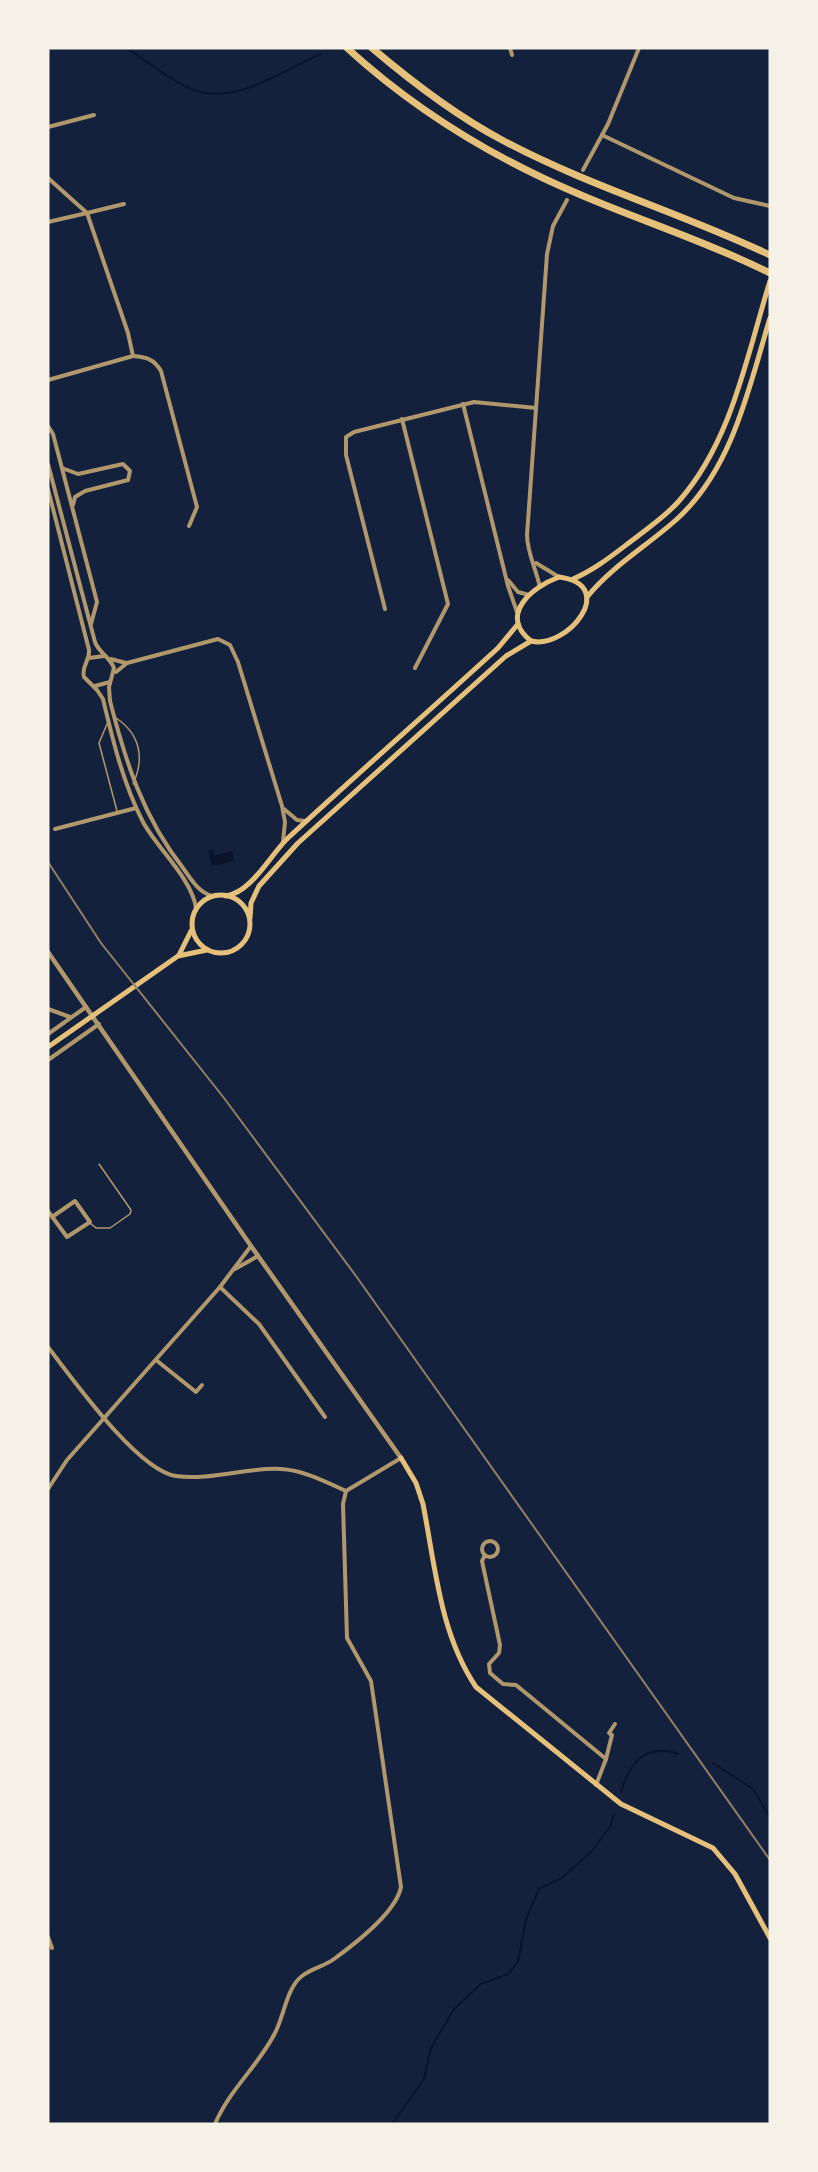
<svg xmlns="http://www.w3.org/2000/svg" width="818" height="2172" font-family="'Asap Condensed',sans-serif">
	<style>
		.water { fill: #0b132b }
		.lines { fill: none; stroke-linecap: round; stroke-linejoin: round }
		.stream { stroke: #0b132b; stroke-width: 2 }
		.service { stroke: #b1986c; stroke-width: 1.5 }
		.minor { stroke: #b1986c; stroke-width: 4 }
		.tertiary { stroke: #b1986c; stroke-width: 4.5 }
		.secondary { stroke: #e5c07b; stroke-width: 5 }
		.motorway { stroke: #e5c07b; stroke-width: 7 }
		.rail { stroke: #918062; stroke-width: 2 }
	</style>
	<rect width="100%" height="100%" fill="#14213d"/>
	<!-- water -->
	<path class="water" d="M213,849L214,855L232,851L234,861L212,866L208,850Z"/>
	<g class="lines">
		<!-- stream -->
		<g class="stream">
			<path d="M127,48C148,62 171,81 194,90C236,106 284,69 321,54"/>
			<path d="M713,1763L753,1789L770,1817"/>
			<path d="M621,1792C630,1762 645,1743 678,1754"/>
			<path d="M392,2124L424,2079L431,2048L454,2009L481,1984L508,1974L518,1962L526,1919L539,1889L562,1878L592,1851L611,1825L614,1814"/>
		</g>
		<!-- service -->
		<g class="service">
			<path d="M116,718C140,734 145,758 133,784"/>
			<path d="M107,724L99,743L117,811"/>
			<path d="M90,1223L96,1228H110L130,1214L131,1210L99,1164"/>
		</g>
		<!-- minor -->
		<g class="minor">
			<path d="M510,48L512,55"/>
			<path d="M48,127L94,115"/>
			<path d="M602,135L734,198L770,206"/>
			<path d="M583,170L608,124L639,48"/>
			<path d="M48,178L87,213L124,204"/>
			<path d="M48,222L87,213L128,333L133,356C146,357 154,359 161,371L197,507L189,526"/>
			<path d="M48,380L133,356"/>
			<path d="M463,404L508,586L517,612"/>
			<path d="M402,419L448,604L415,668"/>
			<path d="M48,426L53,434L97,602L91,624"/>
			<path d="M48,464L95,642C99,653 110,657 114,668L109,687L110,701C126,763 143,817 183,868C191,879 198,892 212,896"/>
			<path d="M62,468L78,474L123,464L130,471L128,480L85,491L75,497L73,505"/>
			<path d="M48,489L89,650C90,661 81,666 84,677L97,690L103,699C113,741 123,783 143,822C157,848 192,879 196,908"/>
			<path d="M536,563L559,577"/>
			<path d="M508,580L518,592L529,595"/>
			<path d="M540,587C536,569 527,552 527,535L547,254L553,226L567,200"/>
			<path d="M385,609L346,455V437L354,432L474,402L536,408"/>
			<path d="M89,658L104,656"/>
			<path d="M111,659L126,663"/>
			<path d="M116,672L127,663L218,639L230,645L238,662L282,806L285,822L283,842"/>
			<path d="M95,686L110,682"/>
			<path d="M284,809L297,820L305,821"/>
			<path d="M55,829L136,808"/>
			<path d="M48,1009L70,1017"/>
			<path d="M48,1034L86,1007"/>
			<path d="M48,1060L99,1024"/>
			<path d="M48,1211L67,1237L90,1222L75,1201L52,1217"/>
			<path d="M235,1269L258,1256"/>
			<path d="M220,1287L259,1324L325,1417"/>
			<path d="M48,1347C72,1378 137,1470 176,1476C210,1481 247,1467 281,1469C303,1470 326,1482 346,1491"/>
			<path d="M156,1360L196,1392L202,1385"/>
			<path d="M48,1489L67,1460L220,1287L251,1246"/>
			<circle cx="490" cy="1549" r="8"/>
			<path d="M485,1555L482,1561L500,1645L499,1653L489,1664L490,1673L503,1684L516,1685L606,1759L596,1785"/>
			<path d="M606,1759L612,1735L609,1733L615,1724"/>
			<path d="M48,1937L52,1948"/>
			<path d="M215,2124C229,2090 259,2065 275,2033C284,2016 287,1987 302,1976C312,1968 325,1966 334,1959C356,1943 396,1912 401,1887L371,1681L347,1638L343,1504L346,1491L401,1458"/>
		</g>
		<!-- tertiary -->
		<path class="tertiary" d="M48,952L251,1246L401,1458"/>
		<!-- secondary -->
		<g class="secondary">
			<path d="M559,577C620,585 567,650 531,641C498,615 532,587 559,577Z"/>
			<path d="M573,579C596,569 614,554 634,539C649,527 666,516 679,501C732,441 747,355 770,281"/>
			<path d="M587,597C612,566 647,546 677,519C733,468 749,387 770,318"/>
			<circle cx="221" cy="924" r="29"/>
			<path d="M226,896C252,892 270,855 288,838C357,774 428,712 498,648L518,624"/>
			<path d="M250,918L251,903L259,886L298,843L506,656L531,641"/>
			<path d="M179,955L191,931"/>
			<path d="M48,1047L178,956L207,950"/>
			<path d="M401,1458L416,1483L423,1504C435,1565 440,1634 476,1687L621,1804L713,1848L735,1874L770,1938"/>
		</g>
		<!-- motorway -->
		<g class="motorway">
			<path d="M347,48C416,111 495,159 581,195C644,222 708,242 770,273"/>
			<path d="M372,48C412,82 455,115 502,140C588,186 682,213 770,255"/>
		</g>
		<!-- rail -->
		<path class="rail" d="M48,862L101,943L224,1098L356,1276L770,1860"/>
	</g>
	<!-- border -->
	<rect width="818" height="2172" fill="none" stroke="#f6f1e7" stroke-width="99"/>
</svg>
